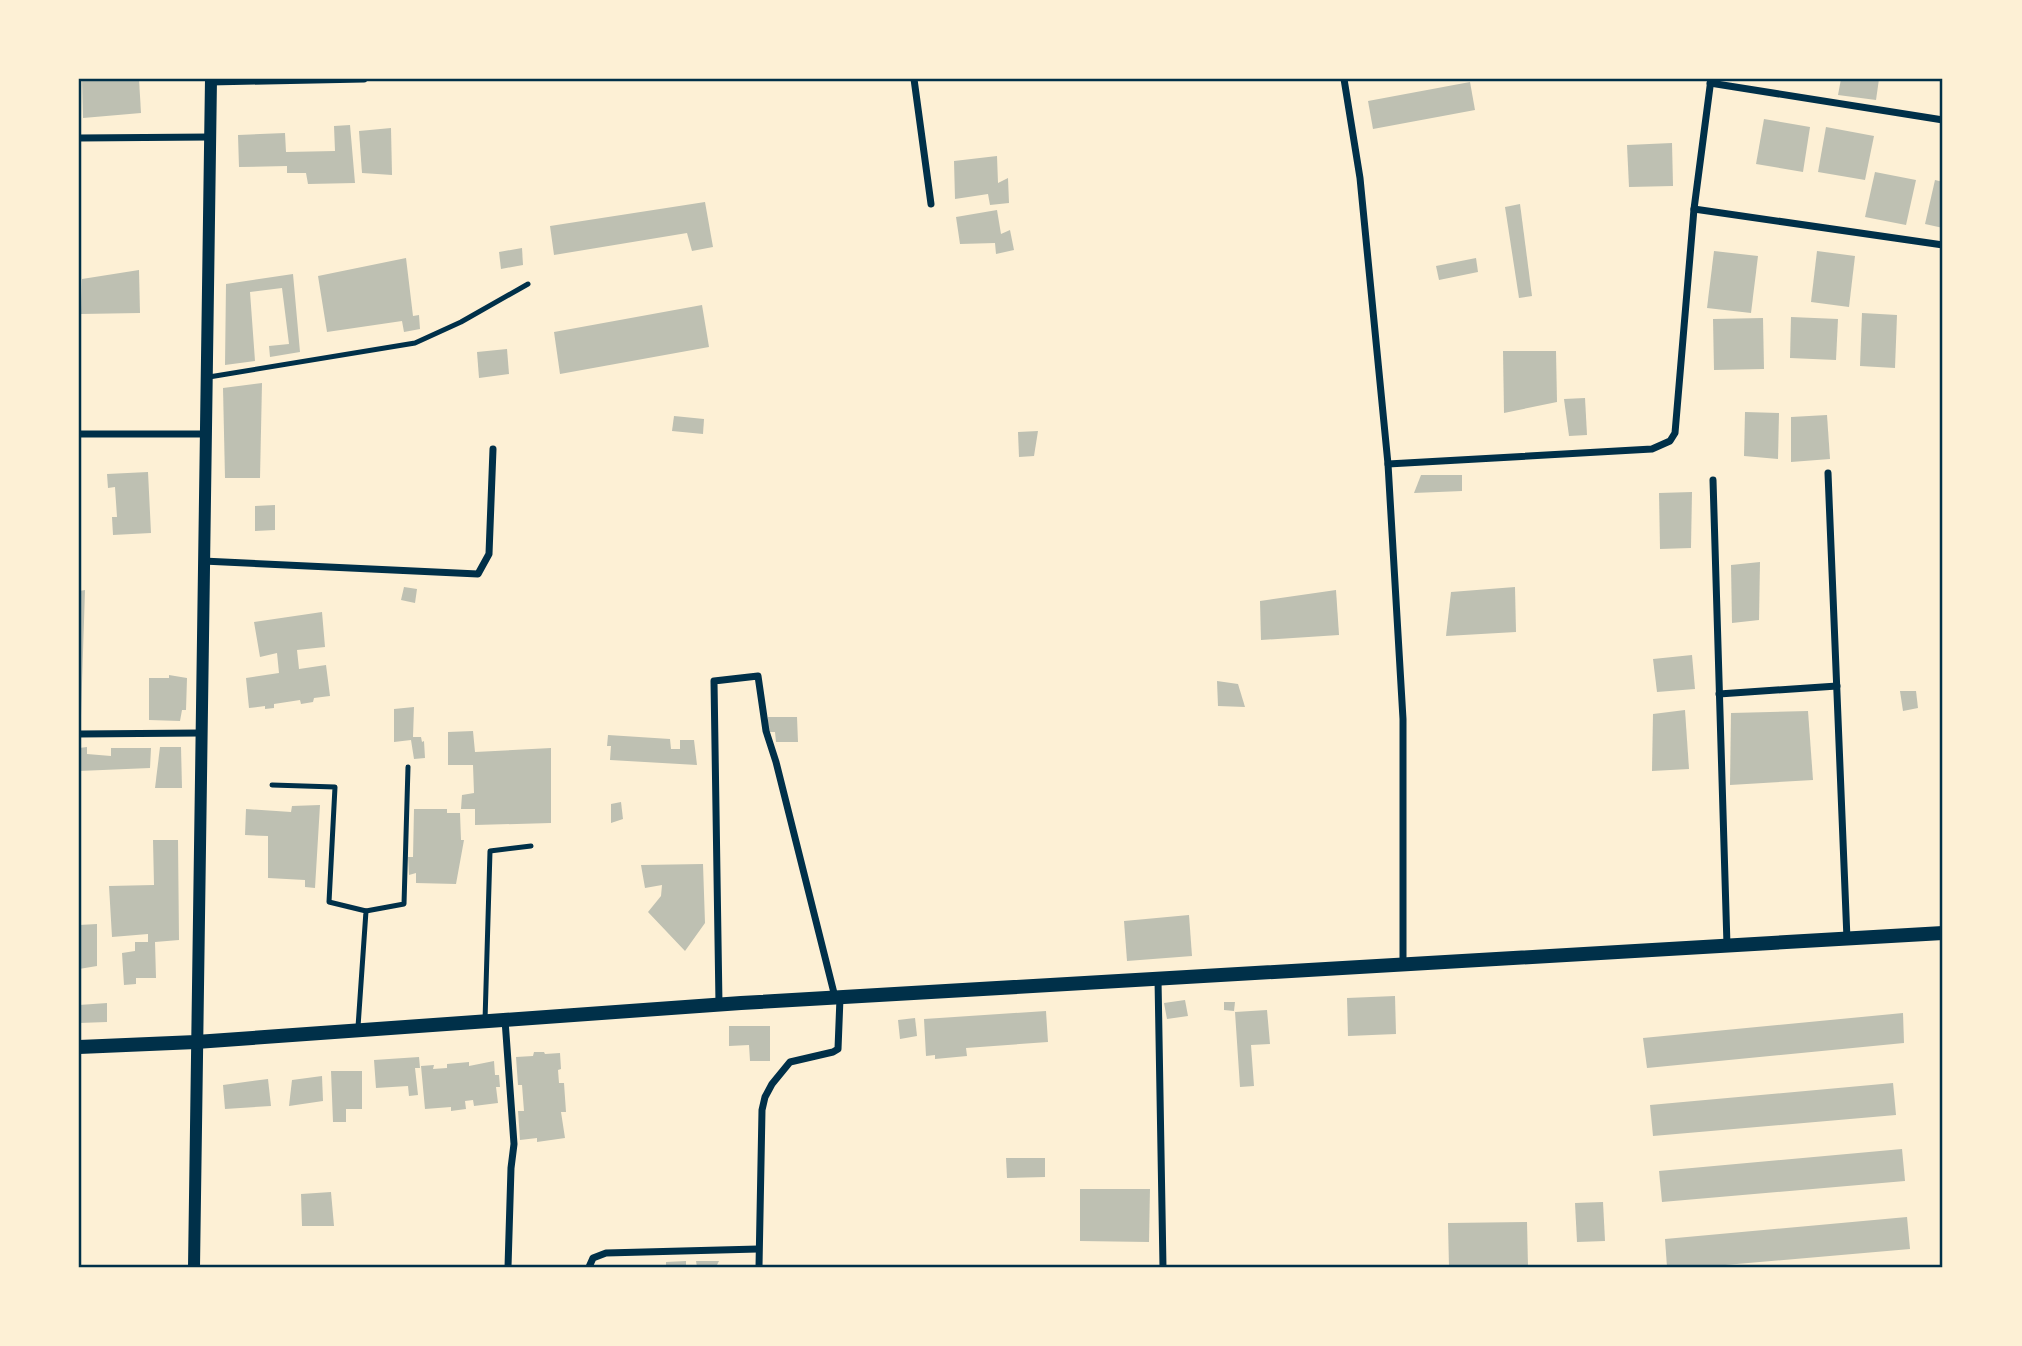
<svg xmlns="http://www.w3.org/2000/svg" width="2022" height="1346" font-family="'Archivo Narrow',sans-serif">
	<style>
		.building { fill: #bec0b2 }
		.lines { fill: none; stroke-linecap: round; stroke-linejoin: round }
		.service { stroke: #003049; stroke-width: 5 }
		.minor { stroke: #003049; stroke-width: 7 }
		.tertiary { stroke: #003049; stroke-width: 12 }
		.secondary { stroke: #003049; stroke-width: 14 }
		.neatline { fill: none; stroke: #003049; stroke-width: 2.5 }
	</style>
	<rect width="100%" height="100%" fill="#fdf0d5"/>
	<!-- building -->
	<g class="building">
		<path d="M82,79H139L141,113L83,118Z"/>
		<path d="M1841,79H1879L1876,100L1838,95Z"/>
		<path d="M1470,82L1475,110L1373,129L1368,101Z"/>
		<path d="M1764,119L1810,127L1803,172L1756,164Z"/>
		<path d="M350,125L355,183L308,184L306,173H287V166L239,167L238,135L285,133L286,152L335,151L334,126Z"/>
		<path d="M1826,127L1874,136L1865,180L1818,172Z"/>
		<path d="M391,128L392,175L362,173L359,131Z"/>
		<path d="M1672,143L1673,186L1629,187L1627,145Z"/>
		<path d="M997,156L998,183L1008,178L1009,203L990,205L988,194L955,199L954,161Z"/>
		<path d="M1875,172L1916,180L1906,225L1865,217Z"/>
		<path d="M1935,180L1943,182V228L1925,224Z"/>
		<path d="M705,202L713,247L692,251L687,233L554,255L550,226Z"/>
		<path d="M1520,204L1532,296L1519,298L1505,207Z"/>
		<path d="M997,210L1001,234L1010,230L1014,250L996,254L995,243L960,244L956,217Z"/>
		<path d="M522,248L523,265L501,269L499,252Z"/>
		<path d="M1714,251L1758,256L1751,313L1707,308Z"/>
		<path d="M1817,251L1855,256L1849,307L1811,302Z"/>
		<path d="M406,258L413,316L419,315L420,329L404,332L402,321L327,332L318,276Z"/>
		<path d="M1476,258L1478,272L1439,280L1436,266Z"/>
		<path d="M139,270L140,313L81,314L82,279Z"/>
		<path d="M293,274L300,352L270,357L269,346L289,344L282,288L250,292L255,361L225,365L226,284Z"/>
		<path d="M702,305L709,347L560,374L554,332Z"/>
		<path d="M1862,313L1897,315L1895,368L1860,366Z"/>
		<path d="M1791,317L1838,319L1836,360L1790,358Z"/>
		<path d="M1763,318L1764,369L1714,370L1713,319Z"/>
		<path d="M507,349L509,374L479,378L477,352Z"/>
		<path d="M1503,351H1556L1557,402L1504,413Z"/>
		<path d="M262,383L260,478H225L223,388Z"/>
		<path d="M1585,398L1587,435L1569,436L1564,399Z"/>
		<path d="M1745,412L1779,413L1778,459L1744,456Z"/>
		<path d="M1827,415L1830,459L1791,462V417Z"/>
		<path d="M674,416L704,419L703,434L672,431Z"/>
		<path d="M1038,431L1034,456L1019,457L1018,432Z"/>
		<path d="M148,472L151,533L113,535L112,517H117L115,487L108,488L107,474Z"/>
		<path d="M1421,475H1462V491L1414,493Z"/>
		<path d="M1692,492L1691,548L1660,549L1659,493Z"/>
		<path d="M275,505V530L255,531V506Z"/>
		<path d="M1760,562L1759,620L1732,623L1731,565Z"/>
		<path d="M404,587L417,589L415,603L401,600Z"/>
		<path d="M1515,587L1516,632L1446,636L1451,592Z"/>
		<path d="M85,590L81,715H79V591Z"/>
		<path d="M1336,590L1339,635L1261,640L1260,601Z"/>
		<path d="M322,612L325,647L297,650L299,669L326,665L330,696L314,698L313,702L301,704L300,700L274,704V708L265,709V706L249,708L246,678L279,673L277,653L260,657L254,622Z"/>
		<path d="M1692,655L1695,689L1657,692L1653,659Z"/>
		<path d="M169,675L187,678L186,710H182L180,721L149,720V678H169Z"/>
		<path d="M1217,681L1238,684L1245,707L1218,706Z"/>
		<path d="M1900,691H1916L1918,708L1903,711Z"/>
		<path d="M414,707L413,737H421L422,742L424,741L425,758L414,759L411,740L394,742V709Z"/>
		<path d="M1685,710L1689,769L1652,771L1653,714Z"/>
		<path d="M1808,711L1813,780L1730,785L1731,713Z"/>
		<path d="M768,717H797L798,742H776L775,732H767Z"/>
		<path d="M473,731L475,752L551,748V823L475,825V809H461L462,795L474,793L473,765H448V732Z"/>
		<path d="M608,735L670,739L671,749H680V740H694L697,765L610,760L611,746H607Z"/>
		<path d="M87,747V754L111,756V748H151L150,768L79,771V748Z"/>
		<path d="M160,747H181L182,788H155Z"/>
		<path d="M621,802L623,819L611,823V804Z"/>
		<path d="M320,805L315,888L305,887V880L268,878V836L245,835L246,809L291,812L292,806Z"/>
		<path d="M414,809H447V813H460L461,840H464L456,884L416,883V873L409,875L408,857H413Z"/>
		<path d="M153,840H178L179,940L155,942L156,978H136V984L124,985L122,953L135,951V942H148V934L112,937L109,886L154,885Z"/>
		<path d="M703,864L705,923L685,951L648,912L661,896L662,885L645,888L641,865Z"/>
		<path d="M1189,915L1192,956L1127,961L1124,921Z"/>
		<path d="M97,924V966L79,969V925Z"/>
		<path d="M1395,996L1396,1034L1348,1036L1347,998Z"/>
		<path d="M1185,1000L1188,1016L1167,1019L1164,1003Z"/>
		<path d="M1224,1002H1235L1234,1011L1224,1010Z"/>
		<path d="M107,1003V1022L79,1023V1005Z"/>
		<path d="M1267,1010L1270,1044L1251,1045L1254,1086L1240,1087L1235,1012Z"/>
		<path d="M1046,1011L1048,1042L966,1048L967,1056L935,1059V1055L926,1056L924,1019Z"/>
		<path d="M1903,1013L1904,1043L1647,1068L1643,1038Z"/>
		<path d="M915,1018L917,1036L900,1039L898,1020Z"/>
		<path d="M729,1026H770V1061H750L749,1045L729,1046Z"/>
		<path d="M534,1052H544L545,1054L560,1053L561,1069L558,1070L559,1083H564L566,1112H561L565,1138L537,1142V1138L520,1140L518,1111H524L522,1085H518L516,1057L533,1056Z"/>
		<path d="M419,1057L420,1068H415L418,1095L409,1096L408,1086L376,1088L374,1060Z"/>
		<path d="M494,1061L495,1075H499L500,1087H496L498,1103L474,1106L473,1100L465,1101L466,1109L451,1111V1107L425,1109L421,1066L434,1065L433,1069L447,1068V1064L469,1062V1066Z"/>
		<path d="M331,1071H362V1109H346V1122H333Z"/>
		<path d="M322,1076L323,1101L289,1106L292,1080Z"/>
		<path d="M268,1079L271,1106L225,1109L223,1085Z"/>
		<path d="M1893,1083L1896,1115L1653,1136L1650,1105Z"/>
		<path d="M1902,1149L1905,1181L1662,1202L1659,1171Z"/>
		<path d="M1006,1158H1045V1177L1007,1178Z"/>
		<path d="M1080,1189H1150L1149,1242L1080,1241Z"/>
		<path d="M331,1192L334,1226H302L301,1194Z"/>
		<path d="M1603,1202L1605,1241L1577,1242L1575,1203Z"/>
		<path d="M1907,1217L1910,1249L1702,1267H1667L1665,1239Z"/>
		<path d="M1527,1222L1528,1267H1449L1448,1223Z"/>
		<path d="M686,1261V1267H666V1262Z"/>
		<path d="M696,1261H719L716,1267H697Z"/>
	</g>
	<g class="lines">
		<!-- service -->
		<g class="service">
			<path d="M209,377L415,343L461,322L528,284"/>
			<path d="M272,785L335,787L329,902L366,911L358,1027"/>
			<path d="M366,911L404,904L408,767"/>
			<path d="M485,1021L490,851L531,846"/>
		</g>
		<!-- minor -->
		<g class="minor">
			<path d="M914,79L931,204"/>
			<path d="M1344,79L1360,178L1388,464L1403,719V964"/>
			<path d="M210,82L364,79"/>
			<path d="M1710,83L1943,120"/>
			<path d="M79,138L210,137"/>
			<path d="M1694,209L1943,245"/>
			<path d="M79,434H205"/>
			<path d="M1388,464L1652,449L1670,441L1675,433L1694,209L1711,79"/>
			<path d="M1828,473L1847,939"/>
			<path d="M1713,480L1727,945"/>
			<path d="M203,561L478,574L489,554L493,449"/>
			<path d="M1719,694L1837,686"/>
			<path d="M79,734L200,733"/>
			<path d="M1158,979L1163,1267"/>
			<path d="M719,1004L714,681L758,676L766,731L776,762L835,997"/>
			<path d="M505,1020L514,1144L511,1168L508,1267"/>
			<path d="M589,1267L593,1258L606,1253L758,1249"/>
			<path d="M759,1267L762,1110L765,1097L772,1084L790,1062L833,1052L838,1049L840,998"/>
		</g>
		<!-- tertiary -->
		<path class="tertiary" d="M194,1267L211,79"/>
		<!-- secondary -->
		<path class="secondary" d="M79,1047L196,1042L741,1003L1943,933"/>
	</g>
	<!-- border -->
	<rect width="2022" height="1346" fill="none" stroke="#fdf0d5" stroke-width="161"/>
	<rect x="80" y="80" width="1861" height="1186" class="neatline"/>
</svg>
